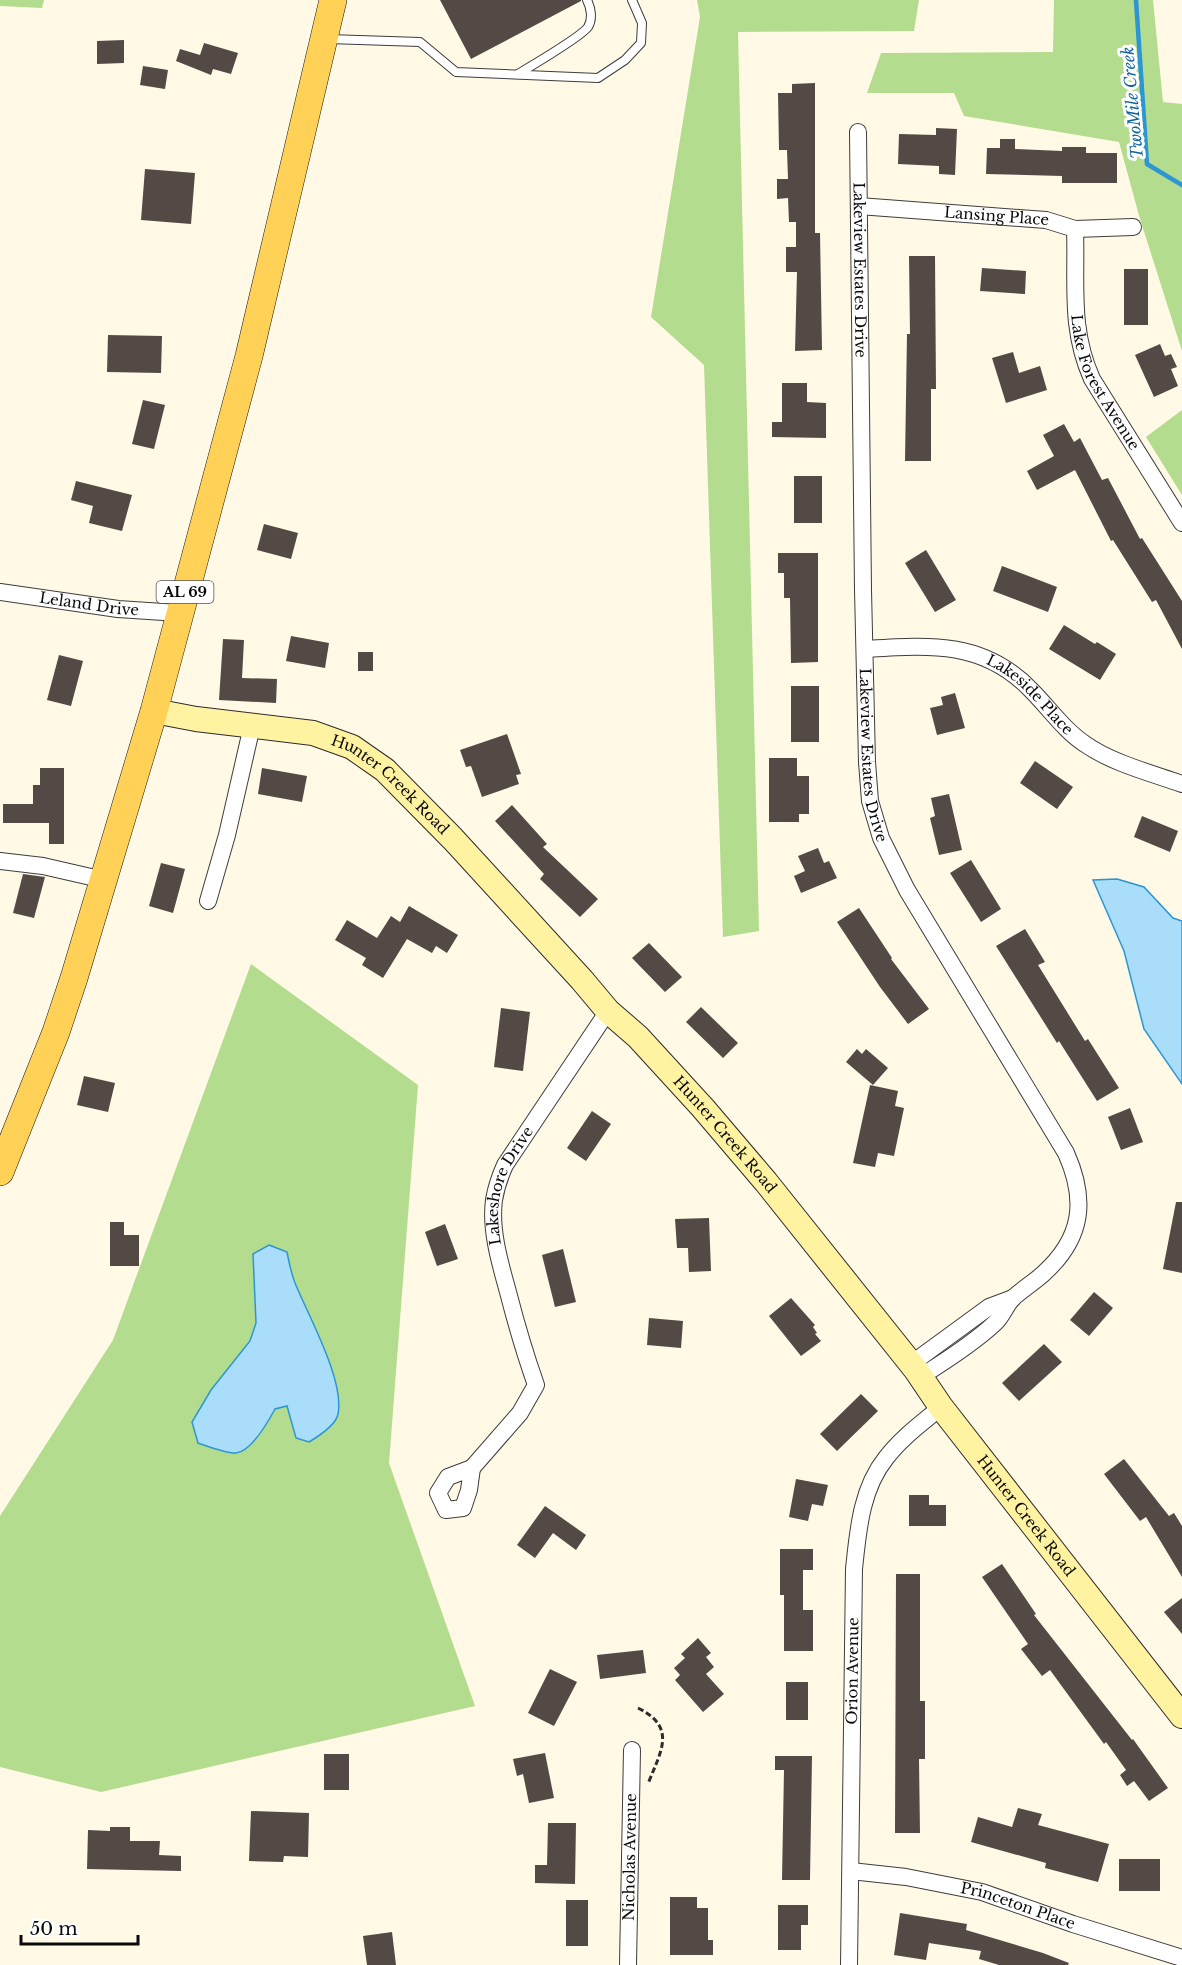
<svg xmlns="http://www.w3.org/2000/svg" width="1182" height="1965" font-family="'Libre Baskerville',serif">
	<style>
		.forest { fill: #b3dc8e }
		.water { fill: #a9ddf9; stroke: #2c96d3; stroke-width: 1.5 }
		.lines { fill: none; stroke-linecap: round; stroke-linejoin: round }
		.stream { stroke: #2c96d3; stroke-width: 4.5 }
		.building { fill: #534a46 }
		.lane-casing { stroke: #3d3d3d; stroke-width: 10 }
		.street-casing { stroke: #3d3d3d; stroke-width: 18 }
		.secondary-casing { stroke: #2c2c2c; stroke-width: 26 }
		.primary-casing { stroke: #1b1b1b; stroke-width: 28 }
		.path { stroke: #2c2c2c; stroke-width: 3; stroke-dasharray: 6 3; stroke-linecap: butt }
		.lane { stroke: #fff; stroke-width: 8 }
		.street { stroke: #fff; stroke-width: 16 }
		.secondary { stroke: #fff2a1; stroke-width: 24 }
		.primary { stroke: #ffd156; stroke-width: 27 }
		.labels { text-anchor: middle; stroke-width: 6; stroke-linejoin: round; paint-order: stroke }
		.shield { fill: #fff; stroke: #545454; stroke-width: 1.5 }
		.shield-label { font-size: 14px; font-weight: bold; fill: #0a0a0a }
		.street-label { font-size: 15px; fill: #0a0a0a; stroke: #fff }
		.water-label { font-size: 16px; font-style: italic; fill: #0f659f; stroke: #fff }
	</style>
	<rect width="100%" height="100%" fill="#fff9e6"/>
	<!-- forest -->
	<g class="forest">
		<path d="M0,0H44L42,8L0,6Z"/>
		<path d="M697,0H919L914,31L738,32L759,931L723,937L704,365L651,317L700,17Z"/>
		<path d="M1054,0H1153L1163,102L1182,104V351L1140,219L1119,142L964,116L954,93H867L881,53L1053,52Z"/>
		<path d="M1182,410V495L1146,437Z"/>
		<path d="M251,964L418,1085L389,1463L475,1706L101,1792L0,1767V1516L113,1340Z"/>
	</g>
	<!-- water -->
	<g class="water">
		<path d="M1117,879L1144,887L1173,918L1182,921V1084L1144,1029L1124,951L1093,880Z"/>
		<path d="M269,1245L287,1252C289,1262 291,1273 295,1283C308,1315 345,1381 338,1414C336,1425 319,1436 309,1442L296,1438L287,1406L275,1409C268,1422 251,1451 236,1453C228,1454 207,1446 198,1443L192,1422L211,1390L250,1341L256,1323L253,1254Z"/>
	</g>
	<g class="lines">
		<!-- stream -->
		<path class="stream" d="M1136,0L1147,164L1182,185"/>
	</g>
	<!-- building -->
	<g class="building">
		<path d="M440,0H581V1L471,59Z"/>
		<path d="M124,40V63L97,64V41Z"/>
		<path d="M204,43L238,53L231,74L213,69L211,75L176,61L180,49L200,55Z"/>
		<path d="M143,66L168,70L165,89L140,85Z"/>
		<path d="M815,83V233H820L822,350L795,351L797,272H786V247H796V222H789L788,198L777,199V179H788L787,150H779L778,93H792V84Z"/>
		<path d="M936,128L957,129L955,175L939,174V166L898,164L899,134L936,135Z"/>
		<path d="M1000,139H1015V149L1062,151V147H1086V153H1117V183H1062V176L986,174L987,148H1000Z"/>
		<path d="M145,169L195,173L191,224L141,220Z"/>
		<path d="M909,256H935L936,389H931V461H905L907,334H910Z"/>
		<path d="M982,268L1026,271L1025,294L980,291Z"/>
		<rect x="1124" y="269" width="24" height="56"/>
		<path d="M108,335L162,336L161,373L107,372Z"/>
		<path d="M1160,344L1165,356L1171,354L1177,367L1171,369L1178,386L1154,397L1135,355Z"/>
		<path d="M1013,352L1019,373L1040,366L1047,390L1006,403L992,358Z"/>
		<path d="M782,383H807V402L826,403V438L772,437V422H782Z"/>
		<path d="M143,400L165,405L154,449L132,444Z"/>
		<path d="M1064,424L1074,442L1080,438L1102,480L1108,478L1140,539L1142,538L1182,601V649L1156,600L1152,602L1113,540L1111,541L1075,470L1037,490L1027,471L1054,456L1043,435Z"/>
		<rect x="794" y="476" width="28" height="47"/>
		<path d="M76,481L132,495L122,531L89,523L93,506L71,500Z"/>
		<path d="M264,524L298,533L291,559L257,550Z"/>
		<path d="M926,550L956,600L935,612L905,563Z"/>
		<path d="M778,553H818V662L791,663L790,598H784V573H778Z"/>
		<path d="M1002,566L1057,587L1048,612L993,591Z"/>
		<path d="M1064,625L1095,644L1097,642L1116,654L1100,680L1049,649Z"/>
		<path d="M291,636L329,643L325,668L286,661Z"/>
		<path d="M223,639L244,640L242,678L277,679L276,703L219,700Z"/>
		<rect x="358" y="652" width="15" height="19"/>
		<path d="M59,655L83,661L71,706L47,700Z"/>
		<rect x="791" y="686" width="28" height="56"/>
		<path d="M955,693L965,728L937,735L930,708L943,705L941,697Z"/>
		<path d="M507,734L521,774L516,775L519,784L482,797L471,766L466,767L460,750Z"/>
		<path d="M769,758H797V776H809V814H799V822H769Z"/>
		<path d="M1035,761L1073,787L1057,809L1020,783Z"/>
		<path d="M40,768H64V844H49V823H3V804H33V785H40Z"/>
		<path d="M262,768L307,776L302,802L258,794Z"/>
		<path d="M949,794L962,850L939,855L930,818L935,816L931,798Z"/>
		<path d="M512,805L547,844L543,847L598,899L580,917L540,879L544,874L495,821Z"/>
		<path d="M1142,816L1178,831L1170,852L1134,837Z"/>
		<path d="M818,848L824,863L829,861L837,878L801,893L794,876L805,871L798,856Z"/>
		<path d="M971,860L1001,909L981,922L950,873Z"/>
		<path d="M161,863L185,869L173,913L149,906Z"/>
		<path d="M23,874L45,877L34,918L13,913Z"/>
		<path d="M409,906L458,935L447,953L436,946L432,953L407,939L383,978L362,965L366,958L335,940L347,920L377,938L391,916L400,922Z"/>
		<path d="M859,908L892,958L891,959L929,1009L908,1024L880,987L837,922Z"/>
		<path d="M1025,929L1045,962L1038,965L1085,1041L1088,1039L1119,1088L1097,1101L1059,1041L1057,1043L996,946Z"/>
		<path d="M649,943L682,977L665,992L632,958Z"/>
		<path d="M701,1007L738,1043L723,1058L686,1022Z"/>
		<path d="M501,1008L530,1012L523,1071L494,1067Z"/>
		<path d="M857,1049L862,1054L866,1049L888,1068L873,1085L846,1062Z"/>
		<path d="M84,1076L115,1083L108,1112L77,1105Z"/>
		<path d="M870,1085L898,1091L895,1106L904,1108L894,1156L878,1153L875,1167L853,1163Z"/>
		<path d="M1130,1108L1143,1142L1121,1150L1108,1117Z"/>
		<path d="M592,1111L611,1124L586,1161L567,1148Z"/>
		<path d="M1176,1202H1182V1273L1163,1269Z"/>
		<path d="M709,1218L711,1271L689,1272L688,1248H677L675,1219Z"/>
		<path d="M110,1222H124V1235H139V1266H110Z"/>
		<path d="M445,1224L458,1259L437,1266L425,1232Z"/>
		<path d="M563,1249L576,1302L555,1307L542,1255Z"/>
		<path d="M1094,1292L1113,1308L1089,1336L1070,1320Z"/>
		<path d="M791,1298L815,1325L813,1327L817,1333L815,1334L821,1341L801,1356L769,1316Z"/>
		<path d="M649,1318L683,1321L681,1348L647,1345Z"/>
		<path d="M1044,1344L1062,1362L1019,1401L1002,1383Z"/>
		<path d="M861,1394L878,1411L837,1451L820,1434Z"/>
		<path d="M1124,1459L1169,1516L1174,1513L1182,1526V1577L1146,1517L1140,1521L1104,1474Z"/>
		<path d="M796,1479L828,1485L823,1506L812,1504L808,1521L789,1517Z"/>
		<path d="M909,1495H929V1505H946V1526H909Z"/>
		<path d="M545,1506L586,1535L576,1550L553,1533L535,1558L517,1545Z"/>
		<path d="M780,1549H813V1570H803V1610H813V1651H784V1595H780Z"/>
		<path d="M1002,1564L1036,1614L1034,1615L1132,1740L1133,1739L1168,1788L1149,1801L1134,1781L1127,1786L1120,1775L1126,1770L1106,1742L1104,1744L1050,1670L1042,1676L1021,1649L1028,1644L982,1577Z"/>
		<path d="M896,1574H920V1701H925V1759H919L920,1833H895Z"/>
		<path d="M1182,1598V1634L1164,1612Z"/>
		<path d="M698,1638L711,1653L706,1657L714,1667L706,1674L724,1694L703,1712L675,1680L680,1675L674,1668L685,1658L681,1654Z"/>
		<path d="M643,1650L646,1673L600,1679L597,1655Z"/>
		<path d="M550,1669L577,1682L554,1726L528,1713Z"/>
		<rect x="786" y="1682" width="22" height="38"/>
		<path d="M545,1753L554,1798L529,1803L523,1774L517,1776L513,1759Z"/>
		<rect x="324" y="1754" width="25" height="36"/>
		<path d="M775,1756H812L810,1880H782L784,1770H775Z"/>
		<path d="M1018,1808L1042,1814L1038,1825L1109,1844L1098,1882L1045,1868L1046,1863L971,1842L978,1817L1012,1827Z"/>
		<path d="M251,1811L309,1813L308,1857L284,1856L283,1862L249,1861Z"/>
		<path d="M548,1823H576L575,1884L535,1883V1865H547Z"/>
		<path d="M110,1827H130V1841H160L159,1855L181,1856V1871L87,1869L88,1830L110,1831Z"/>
		<rect x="1119" y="1859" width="41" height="32"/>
		<path d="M670,1897H697V1908H708V1940H713V1955H670Z"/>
		<rect x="566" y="1900" width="22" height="46"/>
		<path d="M778,1905H808V1925H801V1950H778Z"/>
		<path d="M900,1913L967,1924L966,1930L1043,1953L1069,1963L1068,1965H999L979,1959L981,1951L929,1943L926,1960L894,1955Z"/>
		<path d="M392,1932L396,1965H367L363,1936Z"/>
	</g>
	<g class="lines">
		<defs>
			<g id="lane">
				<path d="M328,39L420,42L456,72L598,78L625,60L641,43L642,23L632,0"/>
				<path d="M518,74C531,66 581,37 588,27C593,19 591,8 587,0"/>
			</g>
			<g id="street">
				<path id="s1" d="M858,132L863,590L867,762L870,801L881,838L907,890L1066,1153C1087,1200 1083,1238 1043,1274C1034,1282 1023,1289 1014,1297C1006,1304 1003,1316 995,1323C975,1342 944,1362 920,1377"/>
				<path id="s2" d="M859,206L1046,220L1075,229L1133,227"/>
				<path id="s3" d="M1075,229C1077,282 1069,328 1092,379L1182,523"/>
				<path id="s4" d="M0,592L118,609L179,613"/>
				<path id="s5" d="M865,649C928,645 983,640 1031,690C1049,708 1064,730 1085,744C1112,763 1151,773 1182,784"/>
				<path d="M0,861L43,866L104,880"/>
				<path d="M208,901L227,835L252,726"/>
				<path d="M911,1364L989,1307L1013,1298"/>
				<path id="s6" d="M472,1468L520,1413L536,1385C525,1354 516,1323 508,1292C500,1263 490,1230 494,1200C496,1188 500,1176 505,1165L608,1011"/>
				<path d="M472,1468L469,1490L463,1508L446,1510L438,1493L448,1477Z"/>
				<path id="s7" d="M851,1871L906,1877L982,1892L1073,1924L1182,1958"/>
				<path id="s8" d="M628,1965L632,1750"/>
				<path id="s9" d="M849,1965L854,1569C858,1531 861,1489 886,1458C901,1438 922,1423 941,1407"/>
			</g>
			<g id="secondary">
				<path id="s10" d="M154,711L196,719L313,733L352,747L385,770L453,839L582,980L608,1011L638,1037L703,1108L766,1182L916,1370L941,1407L1182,1716"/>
			</g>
			<path id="primary" d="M0,1172L56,1032L74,978L154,711L249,356L333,0"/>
		</defs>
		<!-- lane casing -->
		<use href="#lane" class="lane-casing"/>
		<!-- street casing -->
		<use href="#street" class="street-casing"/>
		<!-- secondary casing -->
		<use href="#secondary" class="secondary-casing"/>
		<!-- primary casing -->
		<use href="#primary" class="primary-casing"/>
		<!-- path -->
		<path class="path" d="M638,1708C678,1728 660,1752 648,1784"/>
		<!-- lane -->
		<use href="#lane" class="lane"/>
		<!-- street -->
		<use href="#street" class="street"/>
		<!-- secondary -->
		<use href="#secondary" class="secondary"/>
		<!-- primary -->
		<use href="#primary" class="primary"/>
	</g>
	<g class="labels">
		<!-- shield labels -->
		<rect class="shield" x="156.5" y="581" width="57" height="22" rx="4.5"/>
		<g class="shield-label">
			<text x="185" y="597">AL 69</text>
		</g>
		<!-- street labels -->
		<g class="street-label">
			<text dy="5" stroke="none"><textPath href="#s2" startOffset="138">Lansing Place</textPath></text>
			<text dy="5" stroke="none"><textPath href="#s1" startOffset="138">Lakeview Estates Drive</textPath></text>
			<text dy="5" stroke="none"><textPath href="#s3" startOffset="160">Lake Forest Avenue</textPath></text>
			<text dy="5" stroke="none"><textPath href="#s4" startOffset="90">Leland Drive</textPath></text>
			<text dy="5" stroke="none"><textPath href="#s5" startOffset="180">Lakeside Place</textPath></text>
			<text dy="5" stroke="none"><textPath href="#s1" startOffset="624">Lakeview Estates Drive</textPath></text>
			<text dy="5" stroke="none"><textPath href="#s10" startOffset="255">Hunter Creek Road</textPath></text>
			<text dy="5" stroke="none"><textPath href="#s10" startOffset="741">Hunter Creek Road</textPath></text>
			<text dy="5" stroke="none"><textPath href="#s6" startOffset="314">Lakeshore Drive</textPath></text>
			<text dy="5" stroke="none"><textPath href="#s10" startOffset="1227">Hunter Creek Road</textPath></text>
			<text dy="5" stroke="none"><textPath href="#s9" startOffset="294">Orion Avenue</textPath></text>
			<text dy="5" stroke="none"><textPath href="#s8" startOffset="108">Nicholas Avenue</textPath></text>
			<text dy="5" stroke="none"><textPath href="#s7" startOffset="171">Princeton Place</textPath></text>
		</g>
		<!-- water labels -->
		<g class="water-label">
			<text transform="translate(1132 103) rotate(-95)" y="6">TwoMile Creek</text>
		</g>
	</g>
	<!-- scale -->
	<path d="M21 1935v9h117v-9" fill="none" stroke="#0a0a0a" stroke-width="3"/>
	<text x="30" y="1935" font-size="18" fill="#0a0a0a" stroke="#ffffff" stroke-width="4.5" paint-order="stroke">50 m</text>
</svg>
